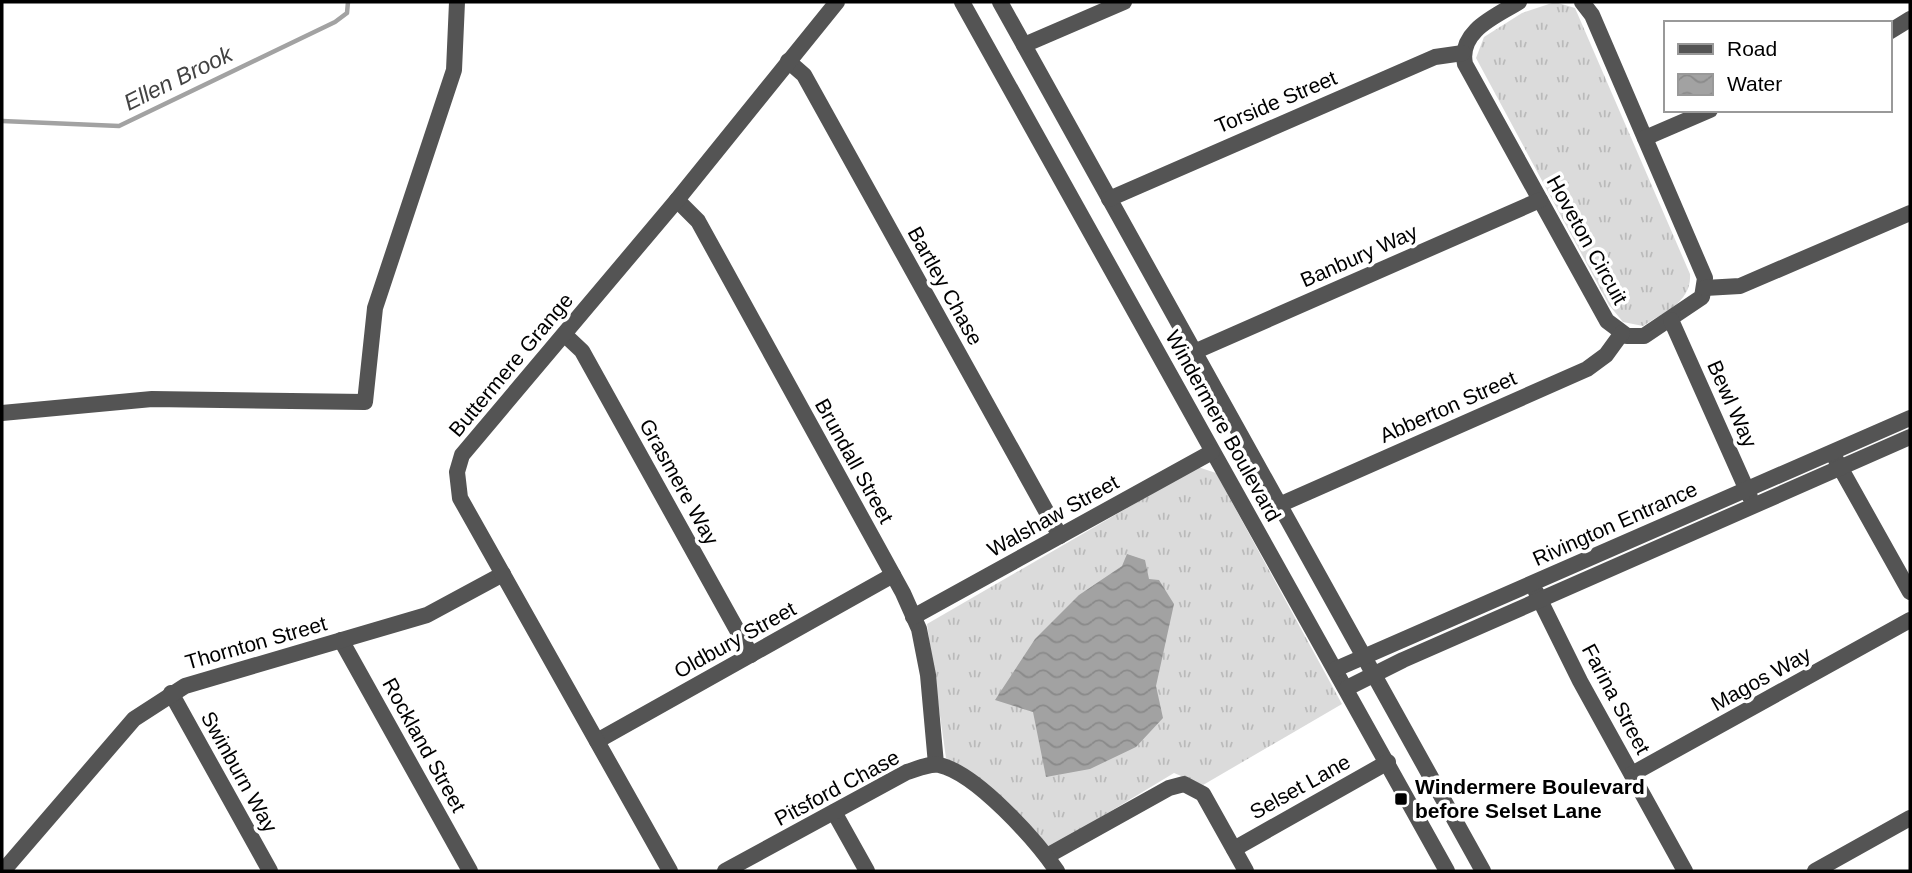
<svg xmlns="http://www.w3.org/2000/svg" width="1912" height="873" font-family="Arial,sans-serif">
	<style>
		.grass { fill: url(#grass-tufts) }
		.water { fill: url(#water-waves) }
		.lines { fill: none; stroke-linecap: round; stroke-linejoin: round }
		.stream { stroke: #a2a2a2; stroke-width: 4.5 }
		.minor { stroke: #545454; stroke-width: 16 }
		.poi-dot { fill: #000; stroke: #fff; stroke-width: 2.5 }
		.labels { text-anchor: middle; stroke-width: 7; stroke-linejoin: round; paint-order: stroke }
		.street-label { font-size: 21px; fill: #000; stroke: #fff }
		.poi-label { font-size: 21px; font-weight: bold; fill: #000; stroke: #fff; text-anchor: start }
		.water-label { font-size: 23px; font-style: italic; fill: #434343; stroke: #fff }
	</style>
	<defs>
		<pattern id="grass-tufts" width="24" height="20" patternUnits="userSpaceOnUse" patternTransform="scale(1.75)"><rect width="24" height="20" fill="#dbdbdb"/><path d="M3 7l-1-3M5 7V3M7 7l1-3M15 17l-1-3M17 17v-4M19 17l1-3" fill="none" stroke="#bababa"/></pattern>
		<pattern id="water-waves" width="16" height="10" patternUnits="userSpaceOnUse" patternTransform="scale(1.75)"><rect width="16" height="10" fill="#a2a2a2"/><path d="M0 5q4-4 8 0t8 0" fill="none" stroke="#8a8a8a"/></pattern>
	</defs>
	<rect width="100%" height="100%" fill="#fff"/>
	<!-- grass -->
	<g class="grass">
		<path d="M1555,2L1575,8L1690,274C1692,302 1664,312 1643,326L1623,322L1609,305L1476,58L1484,37L1522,13Z"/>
		<path d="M1198,467L1216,473L1342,704L1203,785L1174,773L1048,849L983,782L946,758L927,624Z"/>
	</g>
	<!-- water -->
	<path class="water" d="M1127,554L1145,560L1149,579L1159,580L1174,604L1156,686L1163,718L1136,747L1090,769L1046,777L1033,712L995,700L1035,639L1079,595L1122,566Z"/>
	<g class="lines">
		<!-- stream -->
		<path class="stream" d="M2,121L119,126L335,22L347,13L348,2"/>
		<!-- minor -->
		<g class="minor">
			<path d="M962,2L1447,871"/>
			<path d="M1000,2L1483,871"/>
			<path d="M1519,2C1496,16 1458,31 1465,64L1607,321L1627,336H1644L1702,297L1705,278L1592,15L1582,2"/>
			<path d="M1889,32L1910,19"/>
			<path d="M1024,45L1124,2"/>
			<path d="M788,61L804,75L1060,536"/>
			<path d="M1645,138L1710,110"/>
			<path d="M1109,199L1435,57L1463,53"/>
			<path d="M677,200L698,221L903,593L919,629L928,675L936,764"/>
			<path d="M1705,288L1740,286L1910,213"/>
			<path d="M1671,320L1750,497"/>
			<path d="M565,335L582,351L751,655"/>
			<path d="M1194,352L1540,200"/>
			<path d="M2,413L152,399L365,402L375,308L454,70L457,2"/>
			<path d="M1836,460L1910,592"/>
			<path d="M1279,505L1587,369L1606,355L1622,333"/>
			<path d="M1536,592L1580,681L1685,871"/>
			<path d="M913,617L1212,452"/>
			<path d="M341,640L470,871"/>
			<path d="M1336,669L1910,418"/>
			<path d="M1347,688L1403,660L1910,437"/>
			<path d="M171,693L270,871"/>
			<path d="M597,741L893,575"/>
			<path d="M1632,774L1910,620"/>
			<path d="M834,812L867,871"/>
			<path d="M1234,849L1388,762"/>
			<path d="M1047,856L1169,788L1184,784L1203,794L1246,871"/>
			<path d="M3,871L134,719L185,686L427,615L503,574"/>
			<path d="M670,871L460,498L457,472L462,455L677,200L837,2"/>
			<path d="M725,871L907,772C917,769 930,763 939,765C976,773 1036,840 1057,871"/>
			<path d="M1815,871L1910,818"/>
		</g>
	</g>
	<!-- markers -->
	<rect class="poi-dot" x="1394" y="792" width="14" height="14" rx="3.5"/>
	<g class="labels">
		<!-- street labels -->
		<g class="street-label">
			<text transform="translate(1276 102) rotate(-23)" y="7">Torside Street</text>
			<text transform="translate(1587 240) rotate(61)" y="7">Hoveton Circuit</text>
			<text transform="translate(1359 256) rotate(-24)" y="7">Banbury Way</text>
			<text transform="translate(945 286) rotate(61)" y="7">Bartley Chase</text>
			<text transform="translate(511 365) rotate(-50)" y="7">Buttermere Grange</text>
			<text transform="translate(1732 404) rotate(66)" y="7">Bewl Way</text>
			<text transform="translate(1448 407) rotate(-24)" y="7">Abberton Street</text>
			<text transform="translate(1223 426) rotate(61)" y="7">Windermere Boulevard</text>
			<text transform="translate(854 461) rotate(61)" y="7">Brundall Street</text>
			<text transform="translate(679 482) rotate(61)" y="7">Grasmere Way</text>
			<text transform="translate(1053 516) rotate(-29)" y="7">Walshaw Street</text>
			<text transform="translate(1615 524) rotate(-24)" y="7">Rivington Entrance</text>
			<text transform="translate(735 640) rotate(-29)" y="7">Oldbury Street</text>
			<text transform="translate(256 643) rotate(-16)" y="7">Thornton Street</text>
			<text transform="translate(1761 679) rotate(-29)" y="7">Magos Way</text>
			<text transform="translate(1616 699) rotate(62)" y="7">Farina Street</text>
			<text transform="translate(424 745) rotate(61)" y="7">Rockland Street</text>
			<text transform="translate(239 772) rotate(61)" y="7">Swinburn Way</text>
			<text transform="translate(1300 787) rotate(-29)" y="7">Selset Lane</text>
			<text transform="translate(837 788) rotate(-28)" y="7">Pitsford Chase</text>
		</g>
		<!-- poi labels -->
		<g class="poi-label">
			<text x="1415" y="794">Windermere Boulevard<tspan x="1415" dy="24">before Selset Lane</tspan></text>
		</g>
		<!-- water labels -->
		<g class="water-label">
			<text transform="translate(178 78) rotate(-26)" y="8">Ellen Brook</text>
		</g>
	</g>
	<!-- border -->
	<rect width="1912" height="873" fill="none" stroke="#000000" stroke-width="7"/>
	<!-- legend -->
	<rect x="1664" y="21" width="228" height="91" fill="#ffffff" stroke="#999999" stroke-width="2"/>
	<rect x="1678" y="44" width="35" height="10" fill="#545454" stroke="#999999" stroke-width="2"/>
	<text x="1727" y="56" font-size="21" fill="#000000">Road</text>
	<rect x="1678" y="74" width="35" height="21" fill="url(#water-waves)" stroke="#999999" stroke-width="2"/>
	<text x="1727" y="91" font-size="21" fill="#000000">Water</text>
</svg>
